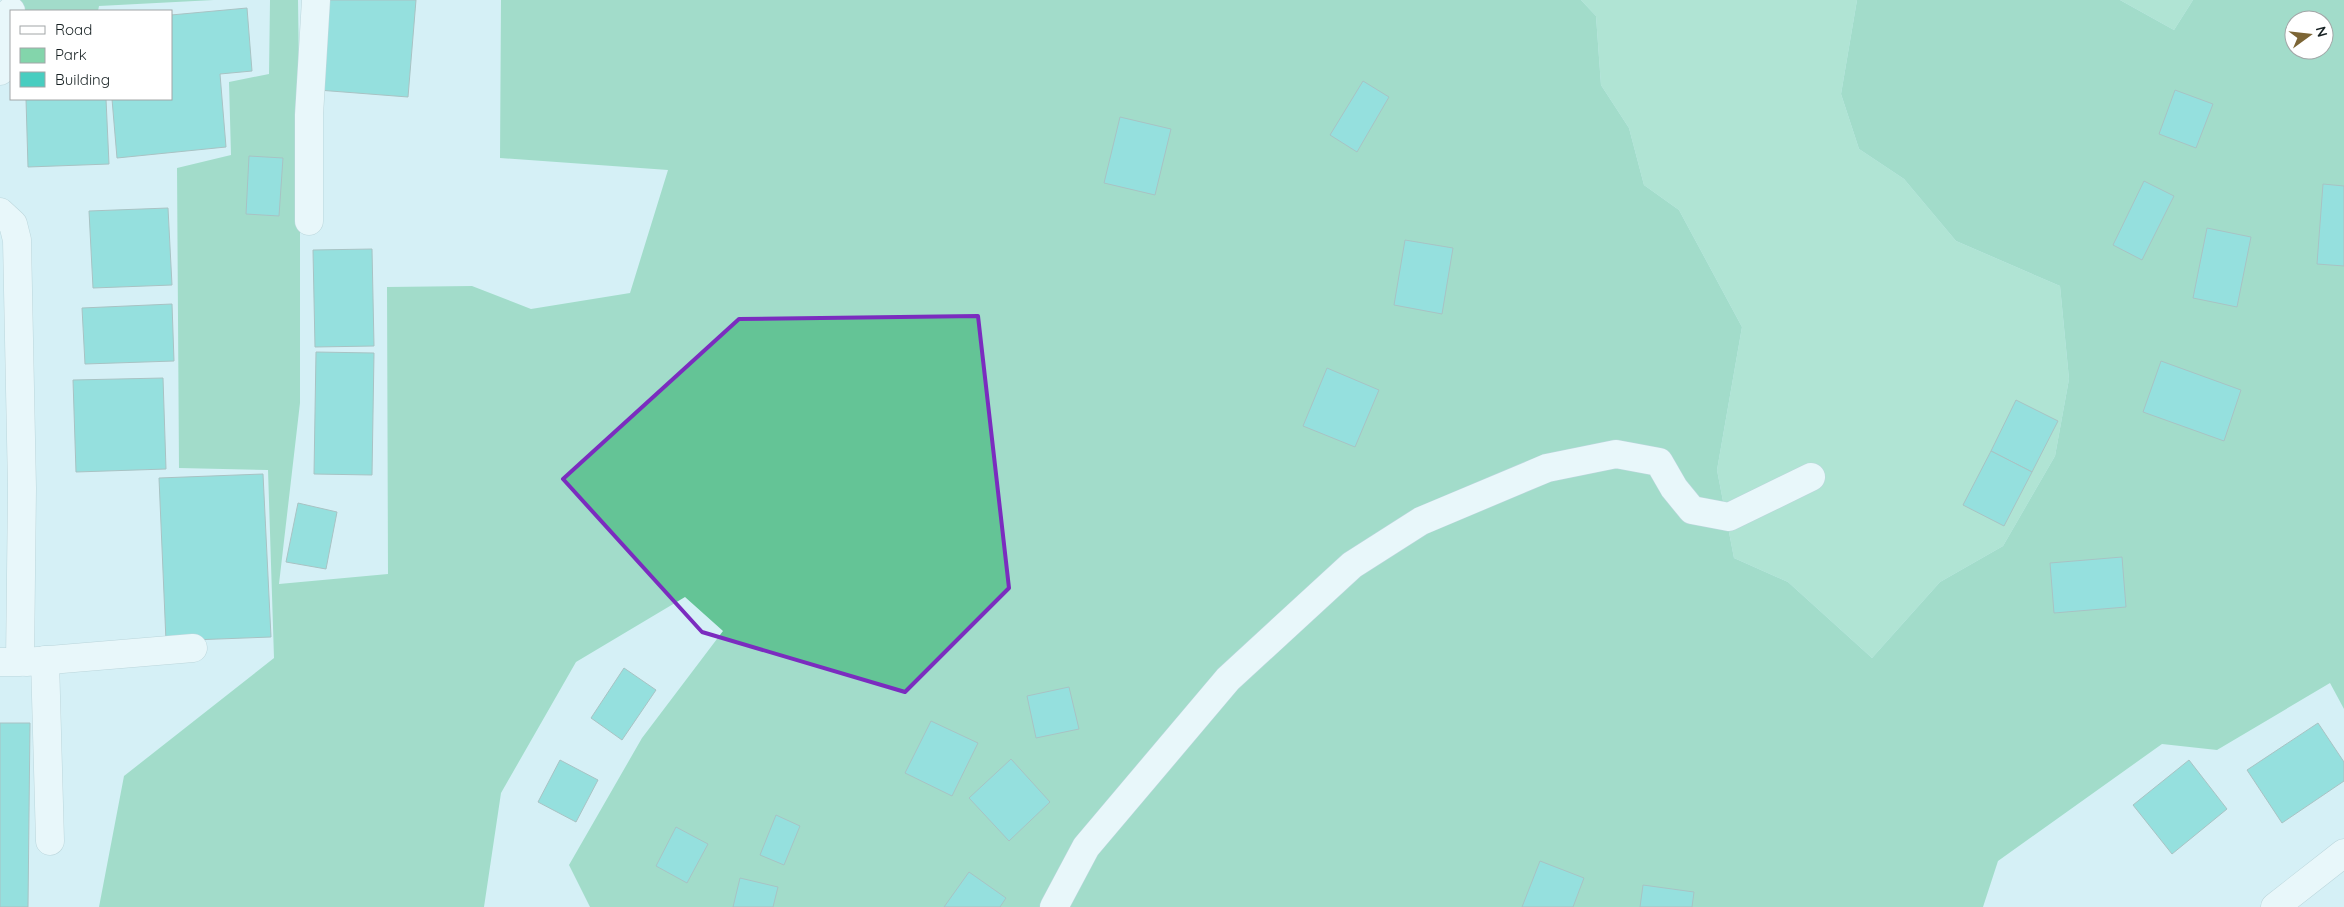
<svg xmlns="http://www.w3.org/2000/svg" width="2344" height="907" font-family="Quicksand,sans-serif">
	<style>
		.green { fill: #83d5ab }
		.forest { fill: #64c496; fill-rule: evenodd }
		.building { fill: #48cdc0; stroke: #728b87 }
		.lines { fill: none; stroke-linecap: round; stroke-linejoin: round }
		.street-casing { stroke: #9cb6bc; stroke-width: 29 }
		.street { stroke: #fff; stroke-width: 28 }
		.marked { fill: none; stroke: #7b2cbf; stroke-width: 4; stroke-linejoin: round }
	</style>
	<rect width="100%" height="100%" fill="#d5f0f6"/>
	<!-- green -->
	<g class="green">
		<path d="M1581,0H1857L1841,94L1859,149L1904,179L1956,241L2060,286L2069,379L2055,456L2003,546L1940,582L1872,658L1788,582L1734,558L1717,470L1742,327L1679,210L1644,185L1629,128L1601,85L1596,16Z"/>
		<path d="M2120,0H2193L2174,30Z"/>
	</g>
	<!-- forest -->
	<g class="forest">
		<path d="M10,0H214L99,6L98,11H11V80L0,81Z"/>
		<path d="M270,0H298L300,141V403L279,584L388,574L387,287L472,286L531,309L630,293L668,170L500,158L501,0H1581L1596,16L1601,85L1629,128L1644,185L1679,210L1742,327L1717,470L1734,558L1788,582L1872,658L1940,582L2003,546L2055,456L2069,379L2060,286L1956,241L1904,179L1859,149L1841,94L1857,0H2120L2174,30L2193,0H2344V709L2330,683L2217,750L2162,744L1998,861L1983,907H590L569,865L642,738L723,631L685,597L576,662L501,793L484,907H99L124,776L274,658L268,470L179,468L177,168L231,155L229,82L269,74ZM2294,20H2324V50H2294Z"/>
	</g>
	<!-- building -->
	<g class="building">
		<path d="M325,0H416L408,97L318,90Z"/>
		<path d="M247,8L252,71L220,74L226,147L117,158L112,99H171V15Z"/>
		<path d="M1363,81L1389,97L1357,152L1330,135Z"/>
		<path d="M2175,90L2213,104L2196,148L2159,134Z"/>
		<path d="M26,99H106L109,164L28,167Z"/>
		<path d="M1120,117L1171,129L1155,195L1104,183Z"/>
		<path d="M249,156L283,158L279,216L246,214Z"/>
		<path d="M2144,181L2174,196L2142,260L2113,245Z"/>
		<path d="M2323,184L2344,186V266L2317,264Z"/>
		<path d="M168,208L172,285L93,288L89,211Z"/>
		<path d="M2207,228L2251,237L2237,307L2193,298Z"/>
		<path d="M1405,240L1453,248L1442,314L1394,305Z"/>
		<path d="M372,249L374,346L315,347L313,250Z"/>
		<path d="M172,304L174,361L85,364L82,308Z"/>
		<path d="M316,352L374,353L372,475L314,474Z"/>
		<path d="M2161,361L2241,390L2224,441L2143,412Z"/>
		<path d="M1327,368L1379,390L1355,447L1303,426Z"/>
		<path d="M163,378L166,469L76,472L73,380Z"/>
		<path d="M2016,400L2058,421L2032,472L1991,451Z"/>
		<path d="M1991,451L2032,472L2004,526L1963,505Z"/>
		<path d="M263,474L271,637L166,641L159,478Z"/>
		<path d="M298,503L337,512L326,569L286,562Z"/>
		<path d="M2122,557L2126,607L2054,613L2050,563Z"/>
		<path d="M624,668L656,690L622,740L591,718Z"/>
		<path d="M1069,687L1079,729L1036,738L1027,696Z"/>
		<path d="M931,721L978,743L952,796L905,773Z"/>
		<path d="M0,723H30L28,907H0Z"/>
		<path d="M2318,723L2344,762V781L2282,823L2247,770Z"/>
		<path d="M1011,759L1050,802L1009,841L969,798Z"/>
		<path d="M560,760L598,780L576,822L538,802Z"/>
		<path d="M2189,760L2227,809L2172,854L2133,805Z"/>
		<path d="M776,815L800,826L784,865L760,855Z"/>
		<path d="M676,827L708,844L687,883L656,866Z"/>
		<path d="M1540,861L1584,878L1573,907H1522Z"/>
		<path d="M969,872L1006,898L1000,907H944Z"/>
		<path d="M740,878L778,887L773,907H733Z"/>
		<path d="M1643,885L1694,892L1692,907H1640Z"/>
	</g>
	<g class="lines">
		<defs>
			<g id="street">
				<path d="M0,71L11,11"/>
				<path d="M0,212L13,224L17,240L22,488L20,662H0"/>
				<path d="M309,221V115L316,0"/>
				<path d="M45,660L50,841"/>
				<path d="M26,662L193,648"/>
				<path d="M1054,907L1086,847L1228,679L1352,565L1421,521L1547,468L1616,454L1659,462L1674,488L1692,510L1729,517L1811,477"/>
				<path d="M2275,907L2344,853"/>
			</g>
		</defs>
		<!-- street casing -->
		<use href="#street" class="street-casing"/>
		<!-- street -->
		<use href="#street" class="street"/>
	</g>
	<!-- marked area -->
	<path d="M0 0H2344V907H0ZM978,316L1009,588L905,692L702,632L563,479L739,319Z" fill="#d5f0f6" fill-opacity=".55" fill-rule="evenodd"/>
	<path class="marked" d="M978,316L1009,588L905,692L702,632L563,479L739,319Z"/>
	<!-- legend -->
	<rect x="10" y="10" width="162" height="90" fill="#ffffff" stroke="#a2a6a7"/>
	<rect x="20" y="26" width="25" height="8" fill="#ffffff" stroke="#a2a6a7"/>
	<text x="55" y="35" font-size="15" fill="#172123">Road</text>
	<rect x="20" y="48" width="25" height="15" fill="#83d5ab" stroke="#a2a6a7"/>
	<text x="55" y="60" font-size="15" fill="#172123">Park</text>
	<rect x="20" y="72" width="25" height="15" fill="#48cdc0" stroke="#a2a6a7"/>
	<text x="55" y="85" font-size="15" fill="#172123">Building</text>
	<!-- north arrow -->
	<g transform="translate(2309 35) rotate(75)"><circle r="24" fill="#ffffff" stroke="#a2a6a7"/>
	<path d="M0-4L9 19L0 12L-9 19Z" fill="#7c6535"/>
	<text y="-8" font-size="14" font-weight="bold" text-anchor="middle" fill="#172123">N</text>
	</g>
</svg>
